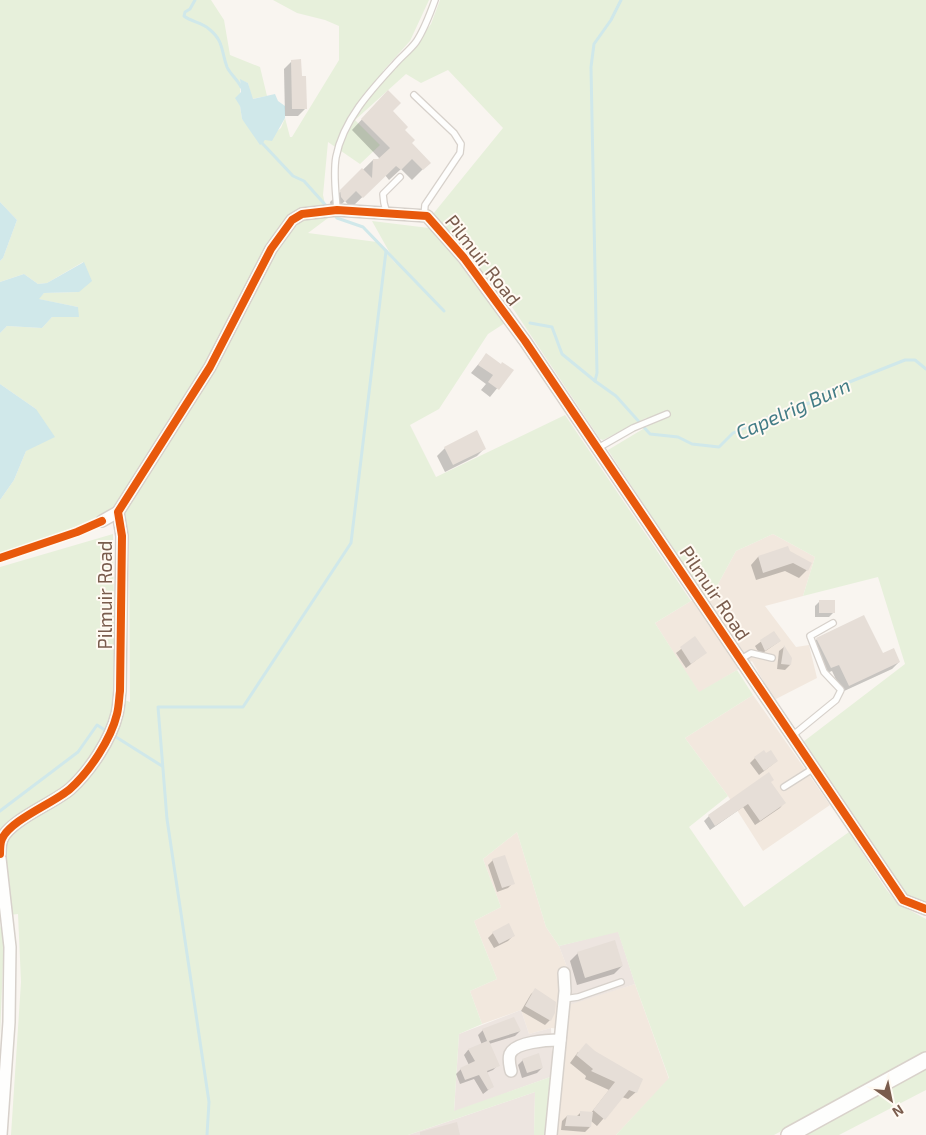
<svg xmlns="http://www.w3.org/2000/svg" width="926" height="1135" font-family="'Exo 2',sans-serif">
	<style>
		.residential { fill: #f2e8de }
		.industrial { fill: #ede5e0 }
		.green { fill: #e7f0db }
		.water { fill: #d0e8ea }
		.shadow { fill: #0003 }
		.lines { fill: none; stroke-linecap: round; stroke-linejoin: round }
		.stream { stroke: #d0e8ea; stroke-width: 3 }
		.building { fill: #e6ded7 }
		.lane-casing { stroke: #d7d1cb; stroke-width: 8 }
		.street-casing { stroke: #d7d1cb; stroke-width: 14 }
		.secondary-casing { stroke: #d9d2cb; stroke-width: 18 }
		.lane { stroke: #fefefd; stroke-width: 5.5 }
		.street { stroke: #fefefd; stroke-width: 11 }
		.secondary { stroke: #fefefd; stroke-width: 15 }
		.cycleway-casing { stroke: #fffaf3; stroke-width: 11 }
		.cycleway { stroke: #e8590c; stroke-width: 8 }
		.labels { text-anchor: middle; stroke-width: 4; stroke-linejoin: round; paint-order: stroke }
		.street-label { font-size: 19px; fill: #7a5c4d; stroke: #fffaf3 }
		.water-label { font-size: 20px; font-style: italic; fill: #437c86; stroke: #fffaf3 }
	</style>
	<rect width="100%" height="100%" fill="#f9f5f0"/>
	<!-- residential -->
	<g class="residential">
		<path d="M773,534L815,557L803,596L765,606L796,647L809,645L817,678L774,700L752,661L699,693L655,623L691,601L710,599L736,551Z"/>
		<path d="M753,695L830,805L763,851L728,796L685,738Z"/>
		<path d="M517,832L546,927L559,946L570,975L569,1004L635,984L669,1079L616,1135H553L565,1029L551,1028L529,1034L521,1010L482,1024L470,991L497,979L474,921L501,907L483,859Z"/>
	</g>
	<!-- industrial -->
	<g class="industrial">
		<path d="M618,931L635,984L569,1005L570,975L559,946Z"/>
		<path d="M521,1010L529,1034L551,1028L553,1076L454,1112L459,1034Z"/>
		<path d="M535,1092L534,1135H408L438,1125Z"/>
	</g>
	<!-- green -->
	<g class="green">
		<path d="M0,0H211L224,20L230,55L260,67L267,96L252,99L248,83L240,80V106L242,119L265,140L281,128L285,118L290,137H292L339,60V26L325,20L297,13L273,0H429L410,41L383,71L395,70L431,24L440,0H926V905L909,898L803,742L905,664L878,577L803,596L815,557L773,534L736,551L710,599L706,600L608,450L648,426L646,418L603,440L600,439L512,307L433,214L503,128L448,70L421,83L406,74L355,120L380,145L360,164L328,142L323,195L328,218L308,233L377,242L396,264L372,221L429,228L446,246L505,323L488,334L439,409L410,425L436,477L565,415L691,601L655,623L699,692L737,670L753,695L685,738L728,796L689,827L744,907L849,832L885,888L898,904L926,919V1053L774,1135H616L669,1078L635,984L618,932L559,946L546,927L517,832L483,859L501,907L474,921L497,979L470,991L482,1024L459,1034L454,1111L553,1076L548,1135H534L535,1092L408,1135H11L21,982L18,914L0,916V567L113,534L115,696L130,702L129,536L108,512L0,560V500L14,480L26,451L36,409L0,384V333L7,326L42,328L52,317H78V307L38,299L44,293L79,292L83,262L47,283L38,284L24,274L0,282V261L3,258L17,220L0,202Z"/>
		<path d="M0,925L4,940L0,1035Z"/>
		<path d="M926,1067V1090L839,1135H803Z"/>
	</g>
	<!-- water -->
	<g class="water">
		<path d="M240,79L248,83L253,99L275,94L278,101L285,106V118L272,141L265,140L260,145L242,119L240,106L235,98L241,92Z"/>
		<path d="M0,202L17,220L3,258L0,261Z"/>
		<path d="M84,262L92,281L79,292L44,293L39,299L78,307L79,317H52L42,328L7,326L0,333V282L24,274L38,284L47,283Z"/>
		<path d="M0,384L36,409L55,437L26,451L14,480L0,500Z"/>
	</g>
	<!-- shadow -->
	<g class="shadow">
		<path d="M292,61L301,77L306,108L298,116H285L284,69Z"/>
		<path d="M378,102L391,111L410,143L429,163L412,180L401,169L389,180L385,175L351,208L345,201L334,211L331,207L330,202L373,160H381L352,130Z"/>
		<path d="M486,355L501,365L512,370L490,397L481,390L486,384L471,373Z"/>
		<path d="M445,448H485L477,456L445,472L437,456Z"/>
		<path d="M787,548L789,552L810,563L807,570L799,578L785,571L756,580L751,565L758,557Z"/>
		<path d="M820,601L834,612L829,617H815V606Z"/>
		<path d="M774,632L780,641L760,655L755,646Z"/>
		<path d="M695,638L700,657L686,668L676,653Z"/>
		<path d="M817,639L882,655L899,662L892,669L842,692L832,671L824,674L810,646Z"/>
		<path d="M784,647L791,658L790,665L785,670L777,669L779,651Z"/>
		<path d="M755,758L777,761L759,775L750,763Z"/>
		<path d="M769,774L770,782L784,803L780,808L755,825L743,807L710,830L704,821L709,816Z"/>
		<path d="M493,860L513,883L508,888L497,892L488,865Z"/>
		<path d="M493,933L513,936L508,941L494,948L488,938Z"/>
		<path d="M578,953L622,966L614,974L577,985L570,961Z"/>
		<path d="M536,990L550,1020L545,1025L521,1011L531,994Z"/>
		<path d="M483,1030L520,1031L515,1036L489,1044L498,1065L493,1070L486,1073L492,1087L483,1094L474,1079L460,1084L456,1074L461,1069L469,1065L464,1055L468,1050L482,1045L478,1035Z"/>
		<path d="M578,1052L636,1092L628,1099L622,1097L597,1126L591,1121L590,1127L585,1132L561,1130L562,1121L567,1116L576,1117L581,1112L591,1113L609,1090L585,1079L586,1076L570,1063Z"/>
		<path d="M523,1060L542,1068L537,1073L522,1078L518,1065Z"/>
	</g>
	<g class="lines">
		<!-- stream -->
		<g class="stream">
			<path d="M195,0L190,9L185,12L184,16C191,22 202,22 209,29C224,41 221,51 227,67C230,74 238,80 241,87"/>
			<path d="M262,139V143L293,176L304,181L329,209"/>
			<path d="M333,213L337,218L363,227L444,311"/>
			<path d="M530,323L552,327L562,354L595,381L616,396L650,434L678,437L692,444L719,447L733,433L789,408L799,407L809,403L819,394L905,360H915L926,369"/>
			<path d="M595,381L597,373L591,67L594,44L611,20L621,0"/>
			<path d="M0,811L78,752L97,725L162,766"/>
			<path d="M207,1135L209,1102L167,819L158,707H243L351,543L386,251"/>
		</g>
	</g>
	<!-- building -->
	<g class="building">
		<path d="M301,59L302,76H306L307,109H292L291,60Z"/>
		<path d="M388,90L401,103L393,111L408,127L405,130L415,140L412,143L431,163L423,170L412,159L401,170L396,166L363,198L356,191L345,202L341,197L340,190L362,168L372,178L373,159H378L390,148L361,119Z"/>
		<path d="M486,353L501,364L502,362L514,370L499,390L488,382L493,375L478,365Z"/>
		<path d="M477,430L486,449L453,465L444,447Z"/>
		<path d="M788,546L790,551L812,563L808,571L793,563L763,573L758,556Z"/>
		<rect x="819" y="600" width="16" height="13"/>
		<path d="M864,615L883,653L894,648L900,662L849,686L839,665L831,668L816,638Z"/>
		<path d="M774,631L781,641L765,651L760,640Z"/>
		<path d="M695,636L707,653L691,664L680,647Z"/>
		<path d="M784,645L792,658L791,665L781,664Z"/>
		<path d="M764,750L766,753L771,750L778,761L764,771L754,757Z"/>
		<path d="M769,772L774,780L771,782L786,803L760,821L748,804L715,826L708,815Z"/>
		<path d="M505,855L515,884L502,888L492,859Z"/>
		<path d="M509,923L515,936L499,944L492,932Z"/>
		<path d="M615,940L623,966L585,978L577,952Z"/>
		<path d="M535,988L556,1002L555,1013L551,1021L525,1006Z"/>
		<path d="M514,1017L521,1031L489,1041L500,1066L487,1071L494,1087L488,1090L479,1075L465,1080L460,1068L475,1061L468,1049L487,1041L482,1029Z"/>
		<path d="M586,1043L595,1051L643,1079L637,1093L629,1090L605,1120L593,1110L615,1082L591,1071L593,1069L576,1055Z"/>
		<path d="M539,1053L543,1068L527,1073L522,1059Z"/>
		<path d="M580,1111L593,1112L591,1127L565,1126L567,1115L580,1116Z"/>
		<path d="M457,1122L460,1135H420V1132Z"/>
	</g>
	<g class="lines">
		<defs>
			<g id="lane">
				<path d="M414,95L454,133L461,144L460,153L425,205L424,216"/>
				<path d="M337,210C336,193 333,174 336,157C343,120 371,90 395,64C401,57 410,50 416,42C424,30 430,14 435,0"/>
				<path d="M387,214L384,203L383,194L400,177"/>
				<path d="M598,448L633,428L667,414"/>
				<path d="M741,659L751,653L772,658"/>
				<path d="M792,736L836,700L841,690L824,672L810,636L833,623"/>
				<path d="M784,787L814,768"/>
				<path d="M564,999L578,997L621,982"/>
			</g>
			<g id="street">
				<path d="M102,521L118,512"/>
				<path d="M0,854C0,850 0,843 2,839C10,820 54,803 70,789C90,771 111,739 117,714C119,706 119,698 120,691L122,536L118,512L210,367L271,249L292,220L302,214L337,210L427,216L464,258L525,341L903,900L926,909"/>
				<path d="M0,858L10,947L9,1022L1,1135"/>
				<path d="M511,1071C510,1066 508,1060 510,1054C515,1042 547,1040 560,1040"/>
				<path d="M551,1135L565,991L564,973"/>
			</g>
			<path id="secondary" d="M789,1135L926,1060"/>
		</defs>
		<!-- lane casing -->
		<use href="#lane" class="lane-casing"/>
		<!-- street casing -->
		<use href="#street" class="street-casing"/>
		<!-- secondary casing -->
		<use href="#secondary" class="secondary-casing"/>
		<!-- lane -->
		<use href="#lane" class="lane"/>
		<!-- street -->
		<use href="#street" class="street"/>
		<!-- secondary -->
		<use href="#secondary" class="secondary"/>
		<defs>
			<g id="cycleway">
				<path d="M0,558L77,532L102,521"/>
				<path d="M0,854C0,850 0,843 2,839C10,820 54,803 70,789C90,771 111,739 117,714C119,706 119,698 120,691L122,536L118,512L210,367L271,249L292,220L302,214L337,210L427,216L464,258L525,341L903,900L926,909"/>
			</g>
		</defs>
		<!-- cycleway casing -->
		<use href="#cycleway" class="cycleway-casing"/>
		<!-- cycleway -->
		<use href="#cycleway" class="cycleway"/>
	</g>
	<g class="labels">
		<!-- street labels -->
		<g class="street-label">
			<text transform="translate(483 260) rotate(52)" y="7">Pilmuir Road</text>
			<text transform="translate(715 593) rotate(56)" y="7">Pilmuir Road</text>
			<text transform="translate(105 595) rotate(-90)" y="7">Pilmuir Road</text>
		</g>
		<!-- water labels -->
		<g class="water-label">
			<text transform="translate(793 409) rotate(-24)" y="7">Capelrig Burn</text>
		</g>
	</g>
	<!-- north arrow -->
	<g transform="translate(891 1100) rotate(147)" stroke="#fffaf3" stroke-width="4" paint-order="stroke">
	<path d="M0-4L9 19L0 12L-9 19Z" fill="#7a5c4d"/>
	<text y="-8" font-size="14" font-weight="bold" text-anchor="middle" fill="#7a5c4d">N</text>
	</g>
</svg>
